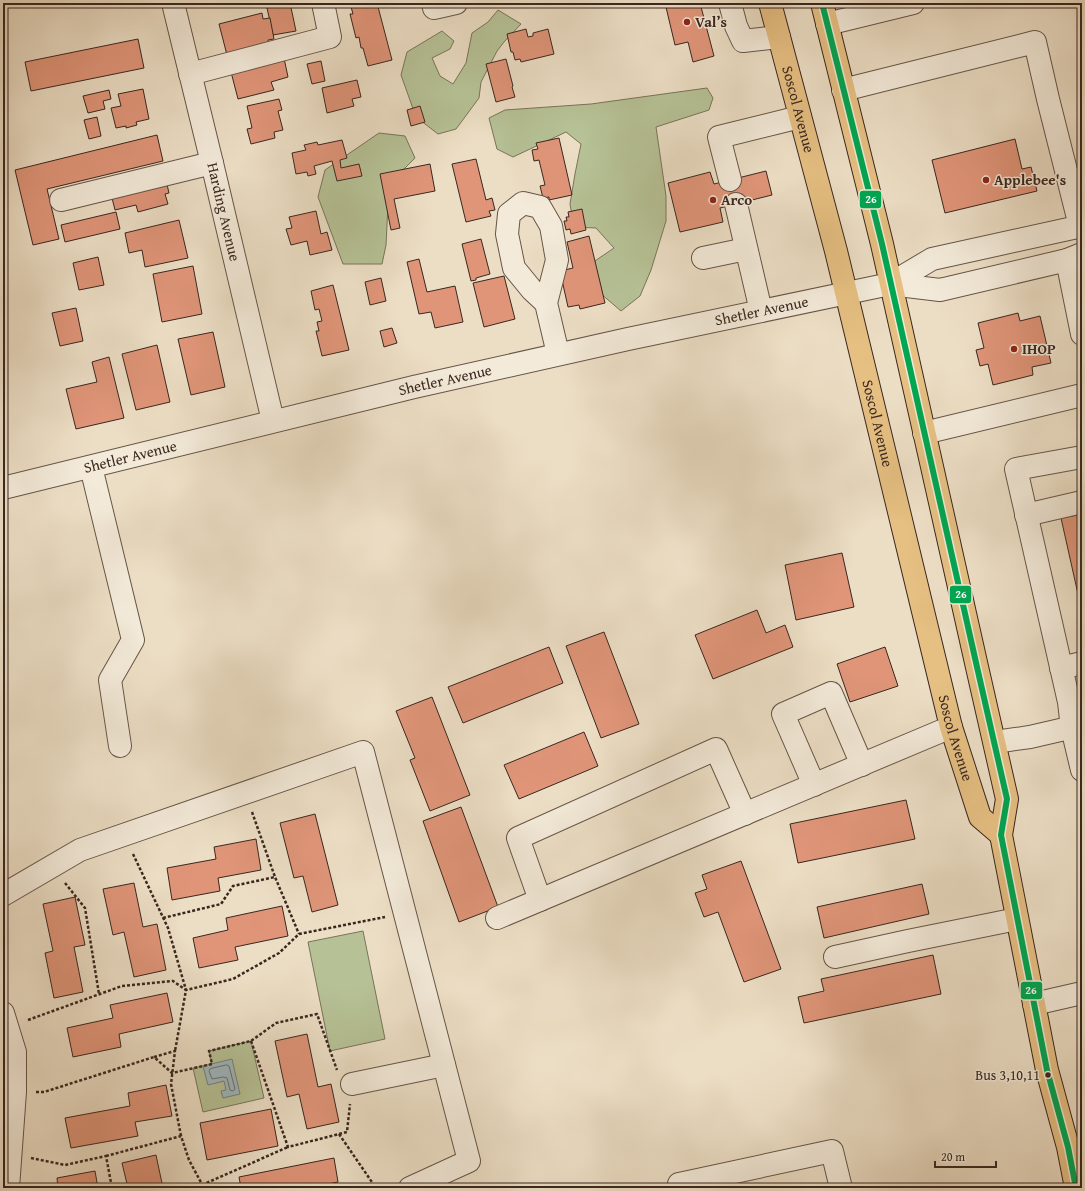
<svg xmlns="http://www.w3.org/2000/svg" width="1085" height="1191" font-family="'Gentium Book Plus',serif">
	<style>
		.green { fill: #b6c296; stroke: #78745a }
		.water { fill: #9fb9c0; stroke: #767f80 }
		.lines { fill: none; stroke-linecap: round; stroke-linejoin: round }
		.shore { stroke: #6c7070; stroke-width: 1 }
		.building { fill: #e09579; stroke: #39271f }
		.minor-casing { stroke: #665548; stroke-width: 24 }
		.major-casing { stroke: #39271f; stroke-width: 24 }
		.path { stroke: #39271f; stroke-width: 2.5; stroke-dasharray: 3 2; stroke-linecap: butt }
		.minor { stroke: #f3ead9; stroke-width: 22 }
		.major { stroke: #e6bf82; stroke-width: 22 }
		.bus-1-casing { stroke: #f3ead9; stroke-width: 9 }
		.bus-1 { stroke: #00a651; stroke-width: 6 }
		.poi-dot { fill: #8f2418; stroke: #f3ead9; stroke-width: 1.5 }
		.bus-dot { fill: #39271f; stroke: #f3ead9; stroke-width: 1.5 }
		.labels { text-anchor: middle; stroke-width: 3; stroke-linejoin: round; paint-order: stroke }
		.bus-label { font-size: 14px; fill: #39271f; stroke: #f3ead9; text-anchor: end }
		.poi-label { font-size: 15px; font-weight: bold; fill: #39271f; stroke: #f3ead9; text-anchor: start }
		.street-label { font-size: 15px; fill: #39271f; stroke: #f3ead9 }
		.line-badge { stroke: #f3ead9; stroke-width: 1.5 }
		.badge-label { font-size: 11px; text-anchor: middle; font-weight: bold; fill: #fff }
	</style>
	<rect width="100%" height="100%" fill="#ecdec5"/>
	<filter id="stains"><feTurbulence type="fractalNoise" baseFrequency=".005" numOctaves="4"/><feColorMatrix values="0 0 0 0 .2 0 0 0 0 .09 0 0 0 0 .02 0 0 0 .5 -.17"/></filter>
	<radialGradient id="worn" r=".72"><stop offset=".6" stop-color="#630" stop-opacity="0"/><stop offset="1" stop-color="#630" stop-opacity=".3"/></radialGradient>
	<!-- green -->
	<g class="green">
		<path d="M498,10L521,24L504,42L497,51L481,82L479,98L456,129L438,134L416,117L401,75L407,52L442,31L454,41L450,49L432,58L440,76L453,84L466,63L472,33L488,22Z"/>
		<path d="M707,88L713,98L709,110L656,127L666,196V221L651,270L640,296L621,311L593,287L586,267L614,248L596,228L574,227L570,204L575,174L581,144L566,132L513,157L497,149L489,118L505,110L591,104Z"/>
		<path d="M379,133L405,136L415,158L389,184L386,245L382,264H343L318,197L325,170Z"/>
		<path d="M363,931L385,1039L330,1051L308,942Z"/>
		<path d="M251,1041L264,1098L203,1112L193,1068L212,1064L209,1051Z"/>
	</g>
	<!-- water -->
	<path class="water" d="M232,1059L240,1094L223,1098L221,1091L226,1090L224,1081L208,1085L203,1066Z"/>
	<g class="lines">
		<!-- shore -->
		<path class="shore" d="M227,1065L229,1066L235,1089L233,1091L230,1090L227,1078L223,1077L212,1079L209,1071L210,1069Z"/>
	</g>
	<!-- building -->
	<g class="building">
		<path d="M290,3L296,31L273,35L267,8Z"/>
		<path d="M350,3H377L392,60L368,66L363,48H361L359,37L356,38L350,14H353Z"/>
		<path d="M665,3H700L714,56L693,62L688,42L675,45Z"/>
		<path d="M262,13L263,19L270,18L274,39L268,40L269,44L227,55L219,24Z"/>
		<path d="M526,29L528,37L533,36V33L548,29L554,54L521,62L520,59L515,60L513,52H511L507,34Z"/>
		<path d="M138,39L144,68L31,91L25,62Z"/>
		<path d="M284,58L288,77L271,82L274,90L238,99L231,72Z"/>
		<path d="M506,59L513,86L512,87L515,97L496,102L486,64Z"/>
		<path d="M321,61L325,81L312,84L307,64Z"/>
		<path d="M357,80L361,97L352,99L354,106L327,113L322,88Z"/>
		<path d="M143,89L149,119L136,122L137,125L126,128V126L116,128L111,108L121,106L118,94Z"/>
		<path d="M109,90L111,99L103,101L105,109L88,113L83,96Z"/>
		<path d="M279,99L282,110L278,111L283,130L274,132L275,138L251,144L247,129L252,128L247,106Z"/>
		<path d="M420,106L425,122L411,126L407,110Z"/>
		<path d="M97,117L101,136L89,139L84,120Z"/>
		<path d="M157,135L163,161L47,189L59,239L33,245L15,170Z"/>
		<path d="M559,138L572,195L549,200V197L543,198L540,186L545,185L539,160L534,161L532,150L538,149L536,143Z"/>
		<path d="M1015,139L1022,169L1031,167L1037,191L945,213L932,160Z"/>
		<path d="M342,140L347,158L340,160L341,168L359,164L362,176L337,181L332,161L314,166L316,174L308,176L307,172L296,174L292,153L306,150L304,145L317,142L318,145Z"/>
		<path d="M476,159L486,200L492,198L495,210L489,211L491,216L466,222L452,164Z"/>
		<path d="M430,164L435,191L394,199L400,228L391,230L380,174Z"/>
		<path d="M766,171L772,195L720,208L723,222L680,232L668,183L710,172L714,184Z"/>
		<path d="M166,180L169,193L165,194L168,204L138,212L136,205L115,210L112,198Z"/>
		<path d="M582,209L586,230L571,234L570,229L566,230L564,221H567L566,217H569L568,212Z"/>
		<path d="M316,211L321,234L327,232L332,250L310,255L307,241L291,245L286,229L292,228L289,217Z"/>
		<path d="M116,212L120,229L65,242L61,225Z"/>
		<path d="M179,220L188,258L145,267L142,250L129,253L125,233Z"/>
		<path d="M589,236L605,303L580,309L579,305L568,307L560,271L573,268L567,242Z"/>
		<path d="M481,239L490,274L476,278V280L471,281L462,244Z"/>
		<path d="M98,257L104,285L79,290L73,263Z"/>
		<path d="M419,259L427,292L455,286L463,322L435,328L431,312L419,314L407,262Z"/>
		<path d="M193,266L202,314L162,322L153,274Z"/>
		<path d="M504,276L515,319L484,327L473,283Z"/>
		<path d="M381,278L386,301L370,305L365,282Z"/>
		<path d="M333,285L349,350L322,356L316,331H319L317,322L322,321L319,309L315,310L311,291Z"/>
		<path d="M76,308L83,341L60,346L52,313Z"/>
		<path d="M1018,313L1020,321L1040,316L1051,363L1032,367L1033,375L993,385L988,364L980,366L976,350L984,348L978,323Z"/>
		<path d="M392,328L397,343L384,347L380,331Z"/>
		<path d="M213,332L225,387L191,395L178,339Z"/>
		<path d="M157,345L170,402L136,410L122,354Z"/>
		<path d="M109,357L124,418L76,429L66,389L97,382L92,362Z"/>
		<path d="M1082,508V612L1061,518L1078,515L1077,509Z"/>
		<path d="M842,553L854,607L796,620L785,565Z"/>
		<path d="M757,610L766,633L785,625L793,647L713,679L695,635Z"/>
		<path d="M604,632L639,724L601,738L566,646Z"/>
		<path d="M549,647L563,683L463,723L448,687Z"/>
		<path d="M885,647L898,686L850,702L837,664Z"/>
		<path d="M432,697L470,795L430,811L410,760L415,758L396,711Z"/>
		<path d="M584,732L598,766L519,799L504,765Z"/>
		<path d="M906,800L915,839L798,863L790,824Z"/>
		<path d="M461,807L498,907L459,922L423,821Z"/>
		<path d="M315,814L338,905L312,912L303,876L294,878L280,823Z"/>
		<path d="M256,839L261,870L218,878L220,891L172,900L167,868L216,859L214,847Z"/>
		<path d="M741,861L781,969L744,982L718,912L704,917L695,893L707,889L702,875Z"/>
		<path d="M134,883L143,927L157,924L166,970L134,977L124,932L113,935L103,889Z"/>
		<path d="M922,884L929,914L824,938L817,907Z"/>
		<path d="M75,897L85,945L74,947L83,992L54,998L45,953L53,951L43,904Z"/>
		<path d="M282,906L288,936L235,947L238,960L199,968L193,938L228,930L226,918Z"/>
		<path d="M933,955L941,994L804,1023L798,997L824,991L821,979Z"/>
		<path d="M167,993L173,1022L119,1034L121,1047L73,1057L67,1028L113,1018L110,1005Z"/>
		<path d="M307,1034L318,1087L331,1084L339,1122L307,1129L299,1094L287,1097L275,1041Z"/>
		<path d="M166,1085L172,1116L135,1122L138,1136L71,1148L65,1118L130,1106L128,1093Z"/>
		<path d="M271,1109L278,1146L207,1160L200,1123Z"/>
		<path d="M156,1155L163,1188H128L122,1163Z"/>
		<path d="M334,1158L338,1182L310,1188H241L239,1177Z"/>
		<path d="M95,1171L98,1188H58L57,1178Z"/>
	</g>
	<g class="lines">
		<defs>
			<g id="minor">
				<path id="s1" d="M173,3L212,163L273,421"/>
				<path d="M433,3L434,8L456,3"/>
				<path d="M730,3L736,26L743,41L779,37"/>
				<path d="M827,24L913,3"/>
				<path d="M190,74L330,37L323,3"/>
				<path d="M843,90L1035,42L1048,99L1080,226"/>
				<path d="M730,180L719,137L800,117"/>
				<path d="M61,200L212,163"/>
				<path d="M736,204L761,311"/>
				<path d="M703,258L746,249"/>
				<path d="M1067,260L1082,334"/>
				<path d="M890,284L940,290L1067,260L1082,254"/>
				<path d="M546,303L557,260L551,226L540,207L523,203L509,214L507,234L514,268L532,290L546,303L558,354"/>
				<path d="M924,433L1082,395"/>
				<path d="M1082,457L1016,469L1069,702L1072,728L1082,770"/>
				<path d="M91,467L133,640L110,680L120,746"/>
				<path id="s2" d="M3,488L414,387L628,339L890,284L932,259L1082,226"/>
				<path d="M1026,515L1082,502"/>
				<path d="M1061,668L1082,663"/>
				<path d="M995,742L1030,737L1082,725"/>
				<path d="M814,785L783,714L831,693L862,765"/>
				<path d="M3,895L80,850L363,752L469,1161L410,1188"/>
				<path d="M540,900L518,838L716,749L745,814"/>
				<path d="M497,918L951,727"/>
				<path d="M835,957L908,941L1017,919"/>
				<path d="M1034,1004L1082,993"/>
				<path d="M3,1013L15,1052V1092L8,1188"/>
				<path d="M352,1084L444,1065"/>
				<path d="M680,1188L679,1184L832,1151L841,1188"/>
			</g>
			<g id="major">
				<path id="s3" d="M770,3L836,251L951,727L980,817L1001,835"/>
				<path d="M822,3L882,244L977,667L1007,799L1001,835L1047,1070L1068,1147L1076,1188"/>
			</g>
		</defs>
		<!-- minor casing -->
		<use href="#minor" class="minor-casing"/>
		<!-- major casing -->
		<use href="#major" class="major-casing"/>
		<!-- path -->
		<g class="path">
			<path d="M252,812L275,877"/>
			<path d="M133,854L168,928L186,990L233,979L279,953L299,934L385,917"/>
			<path d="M65,883L85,908L99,994"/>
			<path d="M163,918L221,904L233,886L275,877L299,934"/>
			<path d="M28,1020L122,986L173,981L186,990L175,1051"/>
			<path d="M251,1041L288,1147L347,1132L350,1104"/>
			<path d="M36,1092H44L154,1057"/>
			<path d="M339,1134L376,1188"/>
			<path d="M181,1136L171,1084L175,1051L154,1057L172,1073L212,1064L209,1051L251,1041L276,1023L317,1014L337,1070"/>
			<path d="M106,1156L181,1136L189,1160L204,1188"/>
			<path d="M31,1158L65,1165L106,1156L112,1188"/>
			<path d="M202,1185L288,1147"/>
		</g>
		<!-- minor -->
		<use href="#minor" class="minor"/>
		<!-- major -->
		<use href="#major" class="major"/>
		<defs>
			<path id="bus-1" d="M822,3L882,244L977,667L1007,799L1001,835L1047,1070L1068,1147L1076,1188"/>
		</defs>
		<!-- bus-1 casing -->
		<use href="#bus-1" class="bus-1-casing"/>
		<!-- bus-1 -->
		<use href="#bus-1" class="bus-1"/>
	</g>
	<!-- markers -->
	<g class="poi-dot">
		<circle cx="687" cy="22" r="4"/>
		<circle cx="986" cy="180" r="4"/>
		<circle cx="713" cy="200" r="4"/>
		<circle cx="1014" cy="349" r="4"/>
	</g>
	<circle class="bus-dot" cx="1048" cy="1075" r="3.5"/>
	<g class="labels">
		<!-- bus labels -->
		<g class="bus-label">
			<text x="1040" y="1080">Bus 3,10,11</text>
		</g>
		<!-- poi labels -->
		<g class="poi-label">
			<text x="695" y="27">Val’s</text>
			<text x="994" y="185">Applebee's</text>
			<text x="721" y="205">Arco</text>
			<text x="1022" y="354">IHOP</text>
		</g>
		<!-- street labels -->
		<g class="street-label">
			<text dy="5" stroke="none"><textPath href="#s3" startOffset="110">Soscol Avenue</textPath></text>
			<text dy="5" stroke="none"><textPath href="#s1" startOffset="215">Harding Avenue</textPath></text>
			<text dy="5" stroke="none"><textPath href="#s2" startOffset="779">Shetler Avenue</textPath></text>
			<text dy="5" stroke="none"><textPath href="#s2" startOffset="455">Shetler Avenue</textPath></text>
			<text dy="5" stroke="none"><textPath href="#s3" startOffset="434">Soscol Avenue</textPath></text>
			<text dy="5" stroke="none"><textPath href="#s2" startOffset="131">Shetler Avenue</textPath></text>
			<text dy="5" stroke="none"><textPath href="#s3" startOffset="758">Soscol Avenue</textPath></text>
		</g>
	</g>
	<g class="line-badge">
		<rect x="859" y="190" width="23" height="19" rx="4" fill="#00a651"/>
		<rect x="949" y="585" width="23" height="19" rx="4" fill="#00a651"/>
		<rect x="1020" y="981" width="23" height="19" rx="4" fill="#00a651"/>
	</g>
	<g class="badge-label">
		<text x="871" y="203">26</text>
		<text x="961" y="598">26</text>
		<text x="1031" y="994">26</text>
	</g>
	<!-- margin -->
	<rect width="1085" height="1191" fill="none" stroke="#ecdec5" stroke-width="16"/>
	<rect x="4" y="4" width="1077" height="1183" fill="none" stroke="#39271f" stroke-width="2"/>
	<rect x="8" y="8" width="1069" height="1175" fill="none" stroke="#39271f"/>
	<!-- scale -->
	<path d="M935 1161v6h61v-6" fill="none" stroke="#39271f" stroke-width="2"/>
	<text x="941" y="1161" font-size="12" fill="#39271f" stroke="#f3ead9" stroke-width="3" paint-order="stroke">20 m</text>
	<rect width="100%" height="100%" filter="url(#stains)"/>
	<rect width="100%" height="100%" fill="url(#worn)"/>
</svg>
